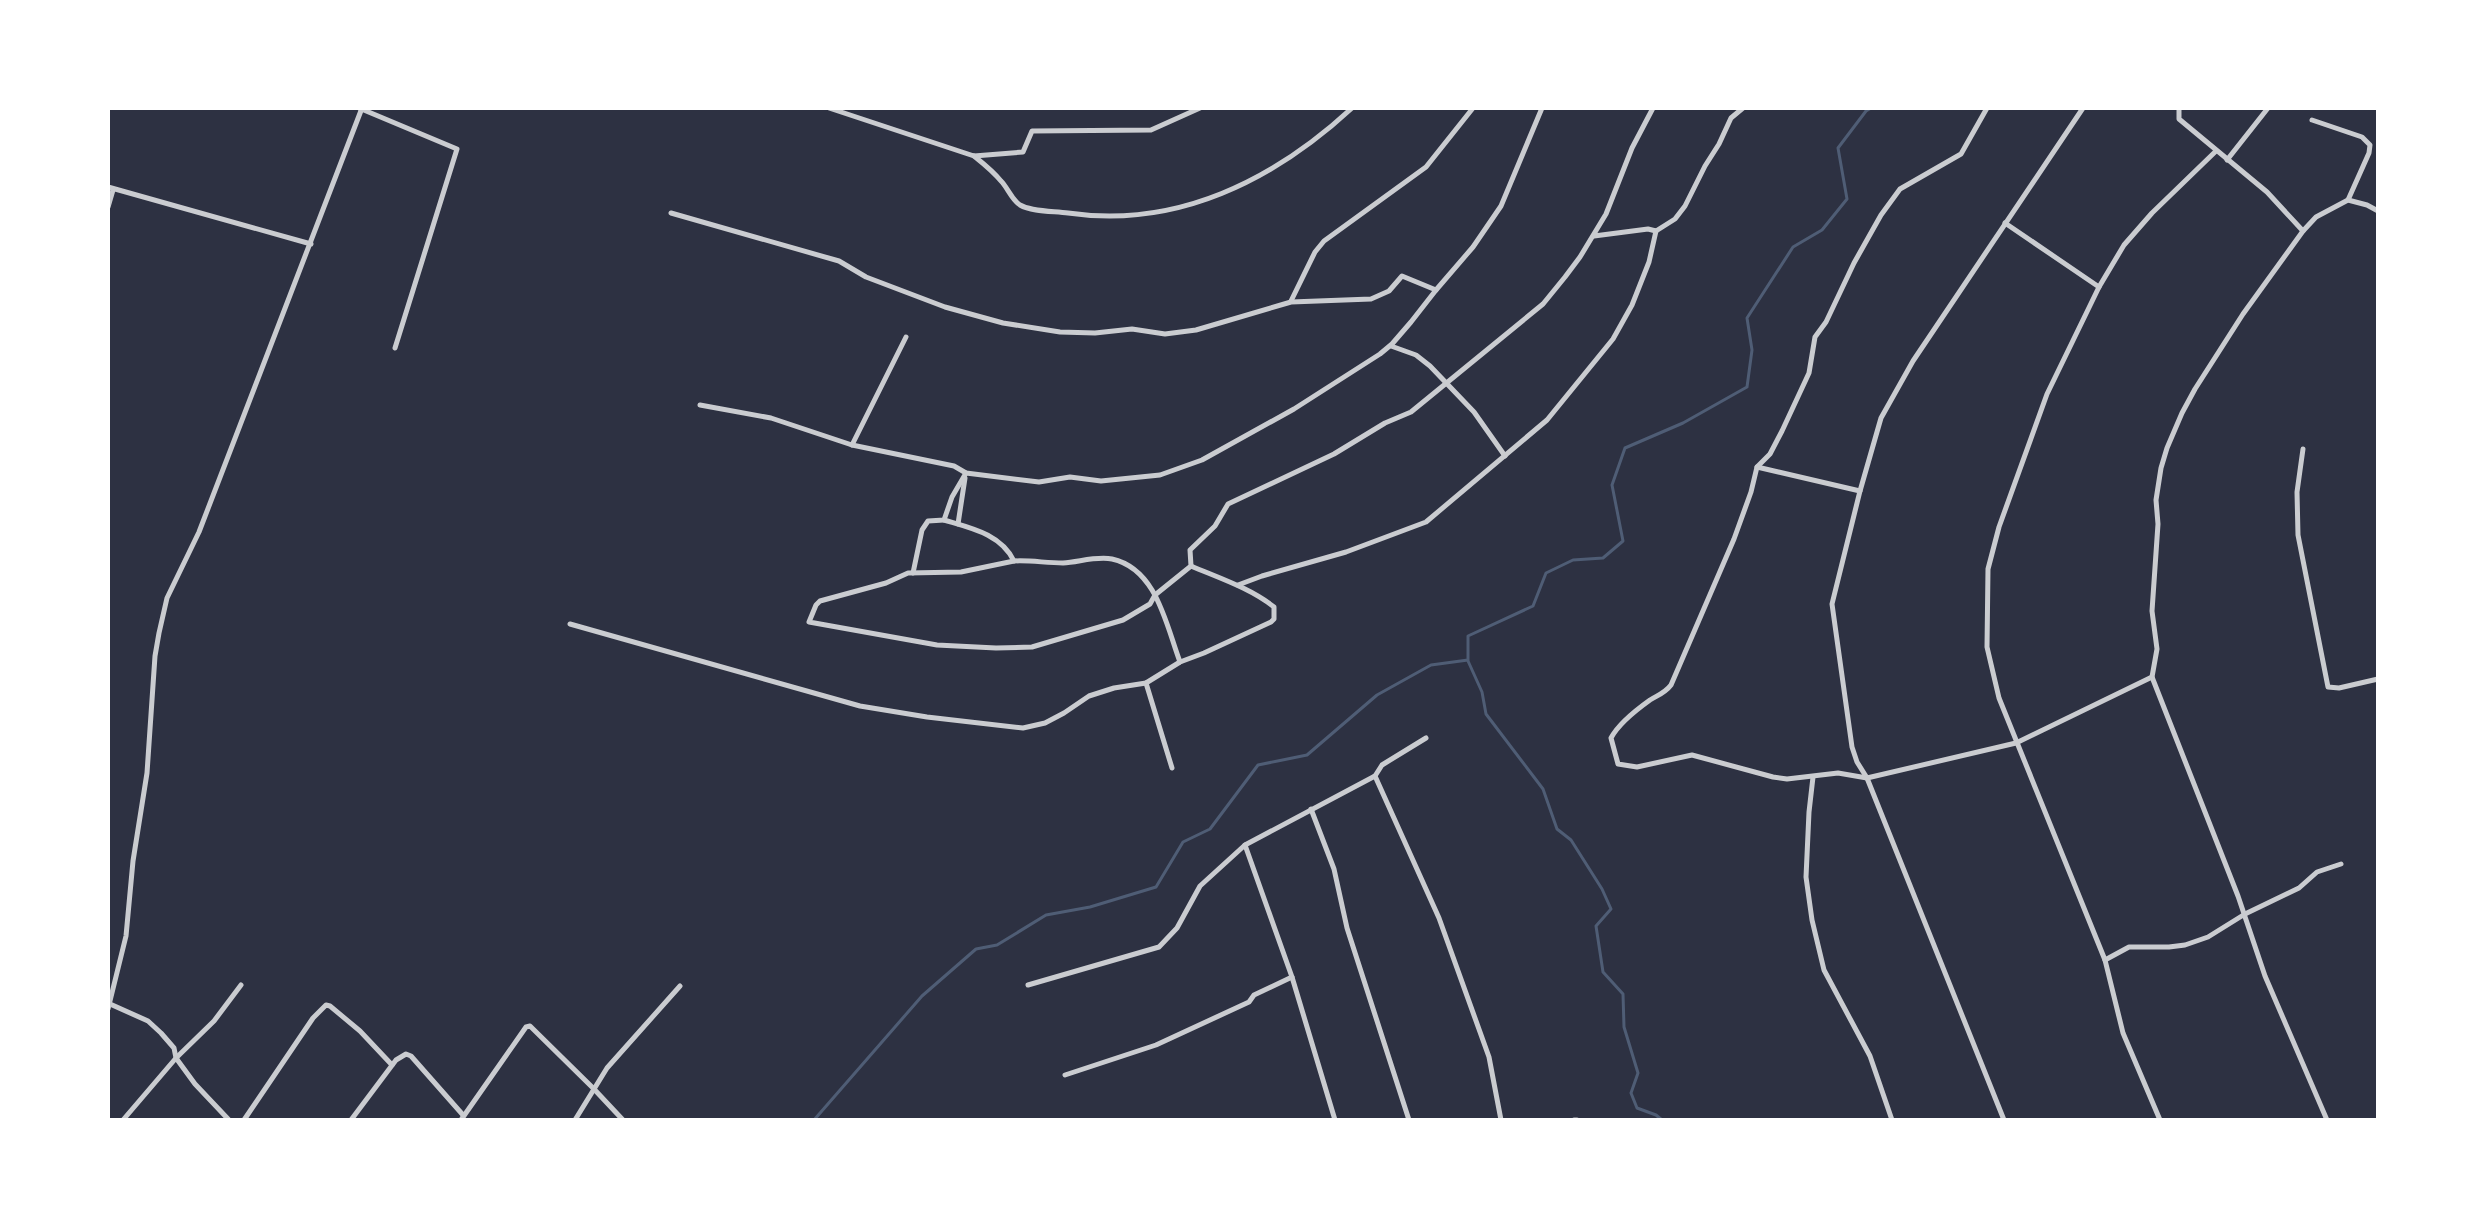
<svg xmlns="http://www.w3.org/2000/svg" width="2486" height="1228" font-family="'Titillium Web',sans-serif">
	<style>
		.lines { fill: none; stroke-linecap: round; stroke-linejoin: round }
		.stream { stroke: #4f5d75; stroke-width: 3 }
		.minor { stroke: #caccd0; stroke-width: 5 }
	</style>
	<rect width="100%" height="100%" fill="#2d3142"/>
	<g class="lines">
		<!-- stream -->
		<g class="stream">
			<path d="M1468,661L1482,692L1486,714L1543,789L1557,829L1571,840L1602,889L1611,909L1596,926L1603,972L1623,994L1624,1027L1638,1073L1631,1093L1637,1108L1656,1115L1662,1120"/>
			<path d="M814,1120L922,996L976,949L997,945L1046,915L1090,907L1156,887L1183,842L1210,829L1258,765L1307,755L1377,695L1431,665L1468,660V636L1533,606L1546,573L1573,560L1603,558L1623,541L1612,485L1625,448L1683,423L1747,387L1752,350L1747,318L1793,247L1822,230L1847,199L1838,148L1866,111L1871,108"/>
		</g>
		<!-- minor -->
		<g class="minor">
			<path d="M359,108L457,149L395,348"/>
			<path d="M829,108L974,156L1023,152L1032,131L1151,130L1200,108"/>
			<path d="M1987,108L1961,154L1900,189L1881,215L1854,263L1826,322L1815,337L1809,373L1782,431L1770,454L1757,467L1751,492L1734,539L1671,685C1665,693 1658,695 1650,700C1636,710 1619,723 1611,738L1618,764L1637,767L1692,755L1773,777L1787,779L1838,773L1867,778L2016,743L2152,677"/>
			<path d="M2179,108V119L2267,192L2303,231"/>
			<path d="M2312,120L2362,137L2370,145L2369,153L2348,200"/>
			<path d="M974,156C984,164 993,171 1001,181C1008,188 1011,199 1020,205C1032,212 1054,211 1068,213C1177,229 1274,180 1352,108"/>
			<path d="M2227,160L2268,108"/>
			<path d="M108,187L311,244"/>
			<path d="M108,207L113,190"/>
			<path d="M671,213L839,261L866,277L945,307L1003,323L1060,332L1095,333L1132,329L1165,334L1196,330L1291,302L1371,299L1389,291L1402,276L1436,290"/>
			<path d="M2005,223L2099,287"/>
			<path d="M1594,236L1648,229L1656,231L1675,219L1685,206L1705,166L1719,144L1731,118L1743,108"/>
			<path d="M1291,301L1315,252L1324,241L1426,167L1473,108"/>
			<path d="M1391,346L1416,355L1430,366L1474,412L1505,456"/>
			<path d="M700,405L771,418L852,445L954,466L966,473L1039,482L1070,477L1101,481L1160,475L1202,460L1294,409L1380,354L1392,344L1411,322L1436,290L1473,247L1501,206L1542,108"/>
			<path d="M852,445L906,337"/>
			<path d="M2303,449L2297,492L2298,535L2328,687L2339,688L2378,679"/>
			<path d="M1757,467L1860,491"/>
			<path d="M944,520C971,528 1001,534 1014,561C1030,560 1046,563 1063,563C1079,562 1096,556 1112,559C1157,569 1166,625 1180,662"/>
			<path d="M958,524L965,478"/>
			<path d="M1014,561L961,572L908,573L886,583L820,601L816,605L809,622L937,645L996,648L1032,647L1123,620L1150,604L1155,595L1191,566L1190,550L1215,526L1228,504L1334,454L1385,423L1411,412L1543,304L1565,277L1580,257L1606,214L1632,148L1653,108"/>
			<path d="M913,573L922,530L928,521L944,520L952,497L966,473"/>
			<path d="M1238,585L1262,576L1346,552L1426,522L1547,420L1613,339L1632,305L1649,262L1656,231"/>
			<path d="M570,624L860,706L927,717L1023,728L1045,723L1064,713L1089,696L1114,688L1146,683L1180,662L1204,653L1271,622L1274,619V607C1250,588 1219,578 1191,566"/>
			<path d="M1146,683L1172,768"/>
			<path d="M1375,776L1439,918L1489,1057L1501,1120"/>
			<path d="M1813,777L1809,812L1806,877L1812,920L1824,970L1870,1056L1892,1120"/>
			<path d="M1311,809L1334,869L1347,928L1409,1120"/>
			<path d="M1245,845L1292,977L1335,1120"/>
			<path d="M2105,960L2129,947H2169L2185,945L2208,937L2245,914L2299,888L2317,872L2341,864"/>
			<path d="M1028,985L1159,947L1177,928L1200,886L1245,845L1375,776L1382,765L1426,738"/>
			<path d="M110,1004L148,1021L161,1033L174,1048L176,1058L195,1084L229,1120"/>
			<path d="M108,1009L126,936L133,861L147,773L155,656L159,633L167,598L199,532L362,108"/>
			<path d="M1065,1075L1156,1045L1249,1002L1254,995L1292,977"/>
			<path d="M123,1120L176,1058L214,1021L241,985"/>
			<path d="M244,1120L313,1018L326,1005L330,1006L360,1031L392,1065"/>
			<path d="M351,1120L396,1060L406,1054L411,1056L463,1115"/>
			<path d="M461,1120L526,1027L530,1026L593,1088L623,1120"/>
			<path d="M575,1120L607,1068L680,986"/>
			<path d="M1574,1120H1577"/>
			<path d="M2004,1120L1867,778L1857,762L1852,747L1832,604L1860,491L1881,418L1913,361L2083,108"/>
			<path d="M2160,1120L2123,1033L2105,960L1999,698L1987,647L1988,569L1999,527L2047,394L2099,287L2124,245L2152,213L2216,151"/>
			<path d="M2327,1120L2265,976L2238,896L2152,677L2157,649L2152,611L2158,524L2156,500L2161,468L2167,448L2182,413L2195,389L2243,314L2303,231L2316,217L2348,200L2367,205L2378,211"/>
		</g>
	</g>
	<!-- border -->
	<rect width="2486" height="1228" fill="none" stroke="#ffffff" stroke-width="220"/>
</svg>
